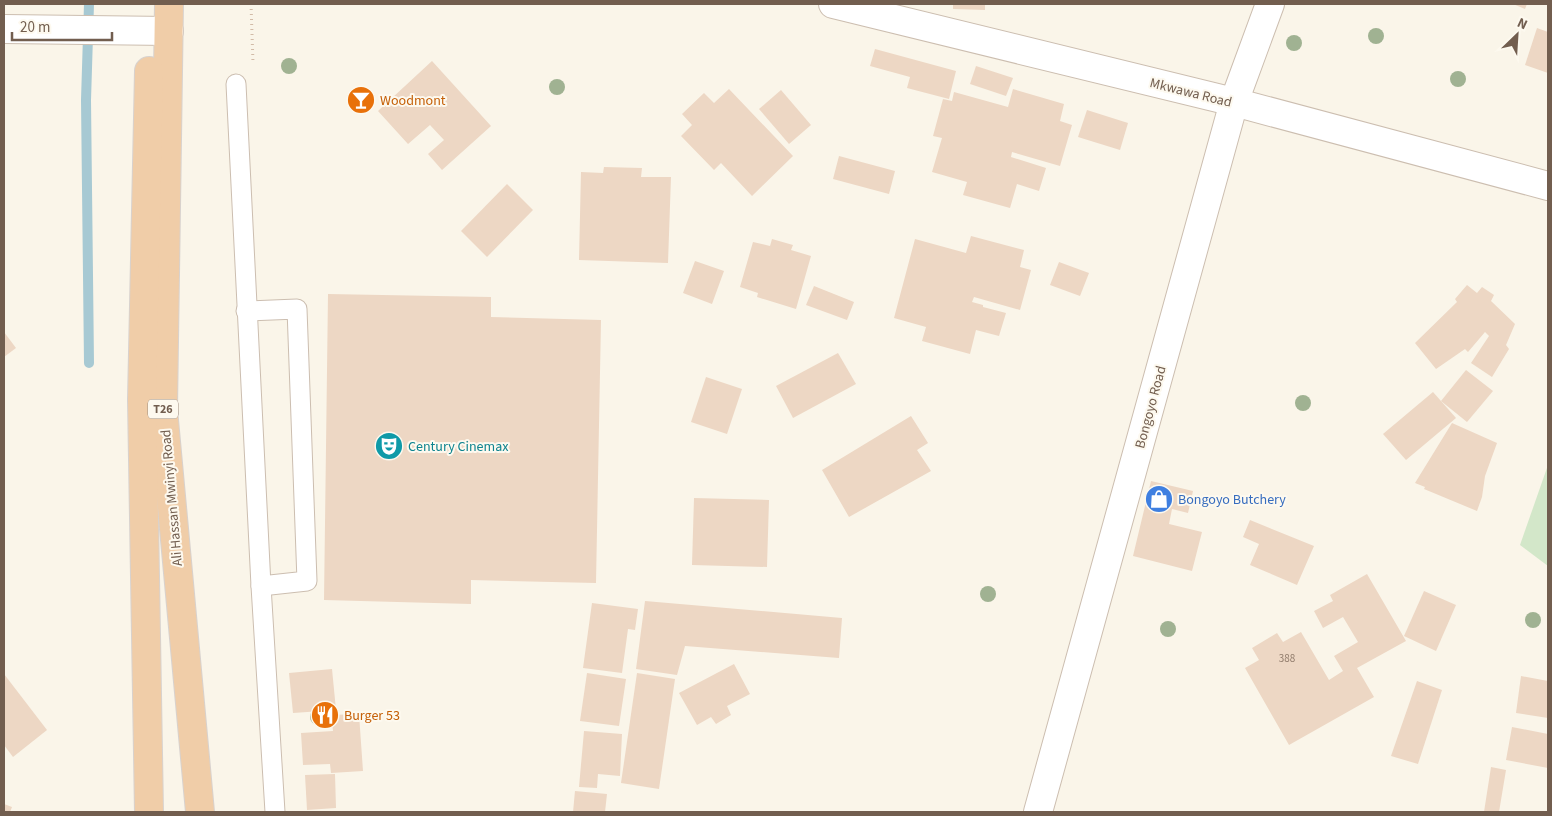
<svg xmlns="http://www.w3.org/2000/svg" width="1552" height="816" font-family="'Source Sans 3',sans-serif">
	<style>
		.green { fill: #d3e7c9 }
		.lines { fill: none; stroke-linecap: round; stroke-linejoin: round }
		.stream { stroke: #a7c9d3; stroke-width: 10 }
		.building { fill: #edd7c4 }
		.service-casing { stroke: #ccbeb0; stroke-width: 21 }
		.minor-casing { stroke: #ccbeb0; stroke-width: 30 }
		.trunk-casing { stroke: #d8d2ce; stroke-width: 30 }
		.path { stroke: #d2bba7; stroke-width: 3; stroke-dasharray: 1 4; stroke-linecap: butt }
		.service { stroke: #fff; stroke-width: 19 }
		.minor { stroke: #fff; stroke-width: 28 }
		.trunk { stroke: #f0cda8; stroke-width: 28 }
		.tree { fill: #a0b292 }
		.labels { text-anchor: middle; stroke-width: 4; stroke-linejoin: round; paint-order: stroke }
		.number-label { font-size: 11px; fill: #917c6c }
		.shield { fill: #fdf9ef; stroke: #9c8c7f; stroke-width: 1 }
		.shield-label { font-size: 12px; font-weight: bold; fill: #725e4f }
		.street-label { font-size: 14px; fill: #725e4f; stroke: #fdf9ef }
		.food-label { font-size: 14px; fill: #c56008; stroke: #fdf9ef; text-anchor: start }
		.culture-label { font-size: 14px; fill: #0d838f; stroke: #fdf9ef; text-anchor: start }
		.shop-label { font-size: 14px; fill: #366cbe; stroke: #fdf9ef; text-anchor: start }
	</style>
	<rect width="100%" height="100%" fill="#faf5e9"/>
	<!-- green -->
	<path class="green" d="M1548,465V566L1520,545Z"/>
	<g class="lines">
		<!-- stream -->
		<path class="stream" d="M89,363L86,100L89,4"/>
	</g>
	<!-- building -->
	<g class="building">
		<path d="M953,4H985V10L953,9Z"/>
		<path d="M1513,4H1527L1525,9Z"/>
		<path d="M1537,28L1548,32V73L1525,65Z"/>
		<path d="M875,49L956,71L949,99L907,88L910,77L870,66Z"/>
		<path d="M432,61L491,126L442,170L428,154L444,140L430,125L408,144L378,111Z"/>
		<path d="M976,66L1013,78L1006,96L970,84Z"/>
		<path d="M729,89L793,156L752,196L721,163L714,170L681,136L692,125L682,114L704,93L714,103Z"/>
		<path d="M1013,89L1064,104L1060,121L1072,125L1060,166L1012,152L1011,157L1046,168L1039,191L1017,184L1010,208L963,195L967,182L932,172L942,138L933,136L943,99L952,101L954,92L1008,107Z"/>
		<path d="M781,90L811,125L789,144L759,109Z"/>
		<path d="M1087,110L1128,123L1120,150L1078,137Z"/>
		<path d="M839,156L895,171L889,194L833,179Z"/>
		<path d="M604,167L642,168L641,177H671L668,263L579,260L581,172L603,173Z"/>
		<path d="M507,184L533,210L487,257L461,231Z"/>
		<path d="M971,236L1024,250L1020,267L1031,270L1020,310L974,297L972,302L983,305V307L1006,313L999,336L976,330L970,354L922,341L926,327L894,318L915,239L966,253Z"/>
		<path d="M772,239L793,245L791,250L811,256L796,309L757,297L758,293L740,287L753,242L770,246Z"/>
		<path d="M695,261L724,271L712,304L683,293Z"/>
		<path d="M1059,262L1089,273L1080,296L1050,285Z"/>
		<path d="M1467,285L1477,293L1482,287L1494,295L1491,301L1515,324L1506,345L1509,349L1492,377L1471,363L1489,336L1485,332L1468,352L1465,349L1436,369L1415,343L1457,302L1455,299Z"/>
		<path d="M814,286L854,302L847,320L806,305Z"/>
		<path d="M328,294L491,297V317L601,320L596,583L471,580V604L324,600Z"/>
		<path d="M4,332L16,348L4,357Z"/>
		<path d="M838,353L856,384L793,418L776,386Z"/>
		<path d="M1466,370L1493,391L1467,422L1441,401Z"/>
		<path d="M706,377L742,389L727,434L691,422Z"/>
		<path d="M1433,392L1456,418L1406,460L1383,434Z"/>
		<path d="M911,416L928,443L917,450L931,471L849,517L822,470Z"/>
		<path d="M1452,423L1497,443L1485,476L1482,497L1477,511L1424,489L1425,487L1415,483Z"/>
		<path d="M1151,481L1193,491L1188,513L1172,509L1169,524L1202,532L1192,571L1133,556Z"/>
		<path d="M694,498L769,500L767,567L692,565Z"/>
		<path d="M1250,520L1314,546L1297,585L1250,565L1259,544L1243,537Z"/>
		<path d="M1367,574L1406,641L1357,668L1374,697L1289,745L1245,668L1259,660L1252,648L1277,633L1283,642L1301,632L1329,680L1343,671L1334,656L1358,642L1343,617L1323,628L1314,611L1333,601L1330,595Z"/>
		<path d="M1424,591L1456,605L1436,651L1404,636Z"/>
		<path d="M645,601L842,618L839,658L685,646L677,675L636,669Z"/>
		<path d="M592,603L638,609L635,630L628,629L622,673L583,668Z"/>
		<path d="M734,664L750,694L727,706L731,715L716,724L711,717L697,725L679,693Z"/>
		<path d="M332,669L336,710L293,713L289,673Z"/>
		<path d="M587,673L626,679L619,726L580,721Z"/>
		<path d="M637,673L675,679L659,789L621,783Z"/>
		<path d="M4,674L47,730L13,757L4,745Z"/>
		<path d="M1521,676L1548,681V718L1516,713Z"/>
		<path d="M1417,681L1442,690L1418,764L1391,756Z"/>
		<path d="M359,714L363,771L331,773L330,764L303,765L301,733L333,731L331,715Z"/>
		<path d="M1512,727L1548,734V768L1506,760Z"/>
		<path d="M584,731L622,734L620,776L598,774L597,788L579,787Z"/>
		<path d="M1491,767L1506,770L1499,812H1484Z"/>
		<path d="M335,774L336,808L307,810L305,775Z"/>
		<path d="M575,791L607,794L605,812H573Z"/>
		<path d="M4,804L12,807L10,812H4Z"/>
	</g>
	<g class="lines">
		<defs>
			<g id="service">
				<path d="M236,84L261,586L275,812"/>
				<path d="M246,311L297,309L307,581L261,586"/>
			</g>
			<g id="minor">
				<path d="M833,4L1234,102L1548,186"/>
				<path d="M4,29L169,31"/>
				<path d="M1038,812L1234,102L1270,4"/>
			</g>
			<g id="trunk">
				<path d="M169,4L163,409L200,812"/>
				<path d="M149,812L142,400L149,71"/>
			</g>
		</defs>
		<!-- service casing -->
		<use href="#service" class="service-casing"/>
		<!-- minor casing -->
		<use href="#minor" class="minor-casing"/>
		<!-- trunk casing -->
		<use href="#trunk" class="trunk-casing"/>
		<!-- path -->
		<path class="path" d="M251,4L253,63"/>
		<!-- service -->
		<use href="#service" class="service"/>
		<!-- minor -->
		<use href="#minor" class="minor"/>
		<!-- trunk -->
		<use href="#trunk" class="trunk"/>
	</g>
	<!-- trees -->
	<g class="tree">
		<circle cx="1376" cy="36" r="8"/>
		<circle cx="1294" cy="43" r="8"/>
		<circle cx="289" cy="66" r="8"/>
		<circle cx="1458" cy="79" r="8"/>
		<circle cx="557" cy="87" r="8"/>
		<circle cx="1303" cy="403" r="8"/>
		<circle cx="988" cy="594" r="8"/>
		<circle cx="1533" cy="620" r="8"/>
		<circle cx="1168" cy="629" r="8"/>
		<circle cx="318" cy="717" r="8"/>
	</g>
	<!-- icons -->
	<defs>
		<symbol id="bar-disc" viewBox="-11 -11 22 22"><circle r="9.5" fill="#e8710a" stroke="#fdf9ef"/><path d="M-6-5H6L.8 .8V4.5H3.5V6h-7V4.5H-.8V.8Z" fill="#fff"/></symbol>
		<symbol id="theatre-disc" viewBox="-11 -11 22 22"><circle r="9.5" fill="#0f9aa8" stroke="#fdf9ef"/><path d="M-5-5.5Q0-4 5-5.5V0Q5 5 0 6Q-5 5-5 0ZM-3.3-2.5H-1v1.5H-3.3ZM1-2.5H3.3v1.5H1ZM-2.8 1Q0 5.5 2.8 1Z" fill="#fff"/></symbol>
		<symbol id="shop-disc" viewBox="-11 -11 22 22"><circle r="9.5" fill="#3f7fe0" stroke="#fdf9ef"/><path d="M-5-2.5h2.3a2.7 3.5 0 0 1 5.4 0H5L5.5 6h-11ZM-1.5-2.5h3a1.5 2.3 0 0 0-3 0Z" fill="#fff"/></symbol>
		<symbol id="restaurant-disc" viewBox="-11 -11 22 22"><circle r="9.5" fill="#e8710a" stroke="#fdf9ef"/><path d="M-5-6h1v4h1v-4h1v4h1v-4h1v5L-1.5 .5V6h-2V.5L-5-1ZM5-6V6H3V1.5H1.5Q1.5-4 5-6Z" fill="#fff"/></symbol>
	</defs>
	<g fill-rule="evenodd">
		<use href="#bar-disc" x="345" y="84" width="32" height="32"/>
		<use href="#theatre-disc" x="373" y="430" width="32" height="32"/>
		<use href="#shop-disc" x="1143" y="483" width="32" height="32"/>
		<use href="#restaurant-disc" x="309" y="699" width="32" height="32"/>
	</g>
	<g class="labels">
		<!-- number labels -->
		<g class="number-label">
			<text x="1287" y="662">388</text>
		</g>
		<!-- shield labels -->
		<rect class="shield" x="148" y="399.5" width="30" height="19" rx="4"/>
		<g class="shield-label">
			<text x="163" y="413">T26</text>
		</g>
		<!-- street labels -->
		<g class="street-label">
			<text transform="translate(1191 92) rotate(14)" y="5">Mkwawa Road</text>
			<text transform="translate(1150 407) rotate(-75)" y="5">Bongoyo Road</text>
			<text transform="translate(171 498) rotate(-95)" y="5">Ali Hassan Mwinyi Road</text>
		</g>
		<!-- food labels -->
		<g class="food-label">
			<text x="380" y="105">Woodmont</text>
			<text x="344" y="720">Burger 53</text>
		</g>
		<!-- culture labels -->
		<g class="culture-label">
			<text x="408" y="451">Century Cinemax</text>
		</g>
		<!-- shop labels -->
		<g class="shop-label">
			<text x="1178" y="504">Bongoyo Butchery</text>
		</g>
	</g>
	<!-- border -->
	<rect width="1552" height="816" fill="none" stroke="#725e4f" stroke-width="10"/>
	<!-- north arrow -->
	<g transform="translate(1517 35) rotate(25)" stroke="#fdf9ef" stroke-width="4" paint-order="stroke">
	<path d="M0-4L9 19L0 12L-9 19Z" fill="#725e4f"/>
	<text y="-8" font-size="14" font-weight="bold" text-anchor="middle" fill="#725e4f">N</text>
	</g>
	<!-- scale -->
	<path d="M12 32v8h100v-8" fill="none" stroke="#725e4f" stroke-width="2.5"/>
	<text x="20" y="32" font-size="15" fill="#725e4f" stroke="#fdf9ef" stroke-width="4" paint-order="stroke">20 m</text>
</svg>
